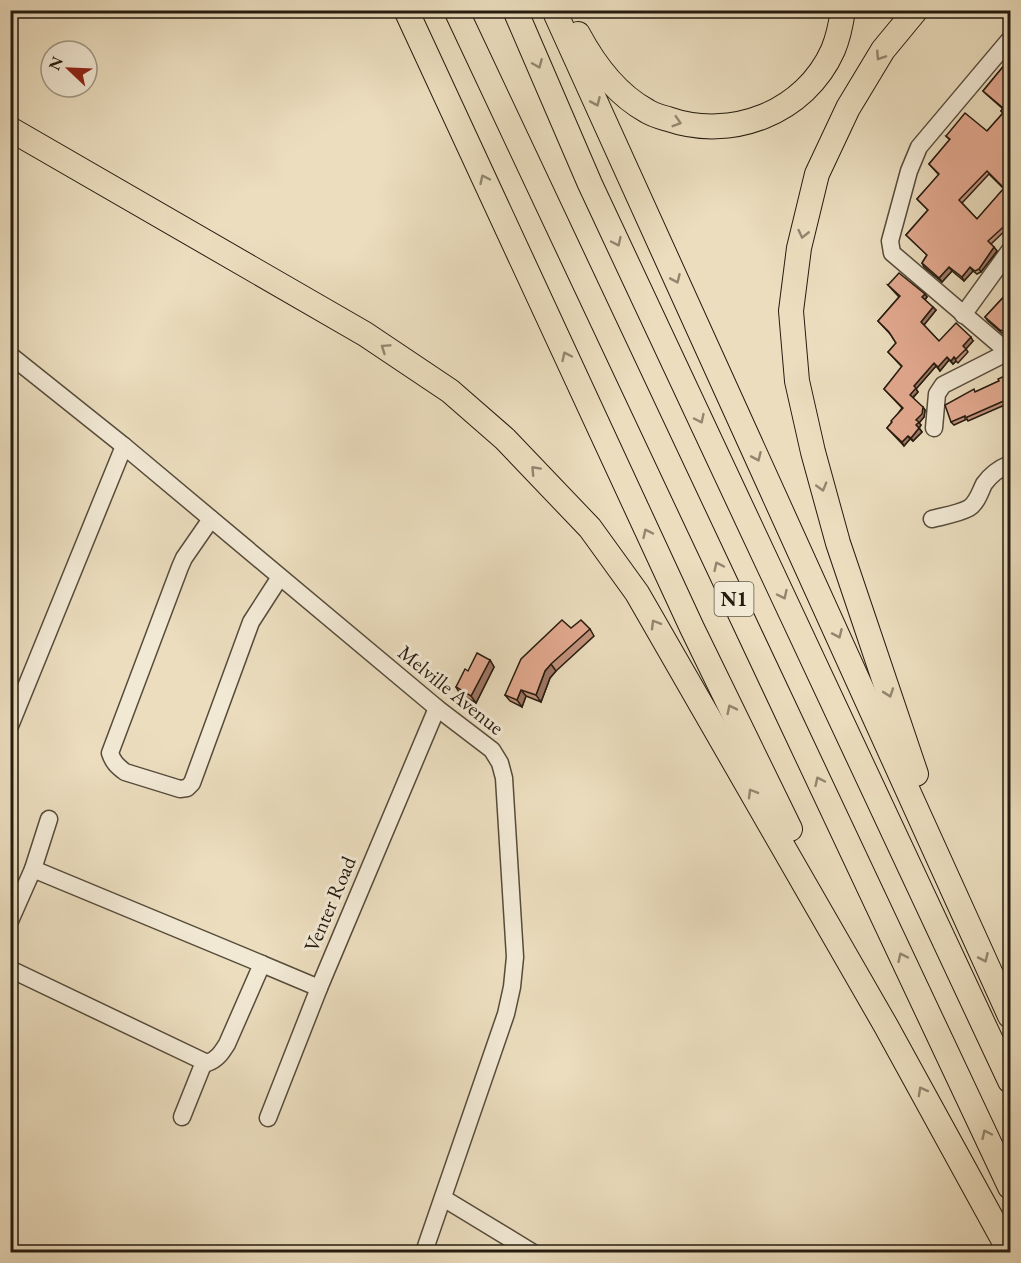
<svg xmlns="http://www.w3.org/2000/svg" width="1021" height="1263" font-family="'EB Garamond',serif">
	<style>
		.lines { fill: none; stroke-linecap: round; stroke-linejoin: round }
		.minor-casing { stroke: #564c3b; stroke-width: 19 }
		.highway-casing { stroke: #251b0f; stroke-width: 26 }
		.minor { stroke: #f2e9d5; stroke-width: 16 }
		.highway { stroke: #ebddbe; stroke-width: 24 }
		.wall { fill: #c3917c; stroke: #251b0f; stroke-width: 1.5; fill-rule: evenodd }
		.shaded-wall { fill: #9f7665; stroke: #251b0f; stroke-width: 1.5 }
		.building { fill: #e3a990; stroke: #251b0f; stroke-width: 1.5; fill-rule: evenodd }
		.oneway { stroke: #92866f }
		.labels { text-anchor: middle; stroke-width: 6; stroke-linejoin: round; paint-order: stroke }
		.shield { fill: #f2e9d5; stroke: #62594a; stroke-width: 1.5 }
		.shield-label { font-size: 20px; font-weight: bold; fill: #251b0f }
		.street-label { font-size: 21px; fill: #251b0f; stroke: #f2e9d5 }
	</style>
	<rect width="100%" height="100%" fill="#ebddbe"/>
	<filter id="stains"><feTurbulence type="fractalNoise" baseFrequency=".00333" numOctaves="4"/><feColorMatrix values="0 0 0 0 .2 0 0 0 0 .09 0 0 0 0 .02 0 0 0 .5 -.17"/></filter>
	<radialGradient id="worn" r=".72"><stop offset=".6" stop-color="#630" stop-opacity="0"/><stop offset="1" stop-color="#630" stop-opacity=".3"/></radialGradient>
	<g class="lines">
		<defs>
			<g id="minor">
				<path d="M963,315L1010,250"/>
				<path d="M1008,352L892,253L890,241L909,171L919,147L1010,39"/>
				<path d="M10,355L124,446L437,708L492,750L500,763L504,778L515,957L512,987L506,1014L424,1252"/>
				<path d="M934,428L937,394L943,385L1010,351"/>
				<path d="M211,519L184,558L180,567L110,753C113,762 117,766 125,772L180,789L187,788L192,783L251,622L280,577"/>
				<path d="M932,519C943,516 958,514 969,508C977,503 980,492 984,484C991,474 1000,468 1010,464"/>
				<path d="M10,726L124,446"/>
				<path d="M10,921L33,869L49,819"/>
				<path d="M262,964L319,988"/>
				<path d="M10,969L207,1063C217,1060 222,1052 227,1044L262,964L33,869"/>
				<path d="M182,1117L204,1062"/>
				<path d="M268,1118L319,988L437,708"/>
				<path d="M443,1198L532,1252"/>
			</g>
			<g id="highway">
				<path d="M406,10L692,628L790,829"/>
				<path d="M456,10L1010,1187"/>
				<path d="M515,10L590,184L1010,1081"/>
				<path d="M554,10L1010,1016"/>
				<path d="M916,10L883,50L848,108L817,174L799,248L791,311L797,381L813,452L838,543L916,774"/>
				<path d="M578,34C594,64 616,94 647,111C653,115 661,117 668,119C731,141 805,113 833,50C838,38 841,24 843,10"/>
				<path d="M10,129L365,334L450,391L505,439L590,528L637,593L886,1026L1010,1252"/>
			</g>
		</defs>
		<!-- minor casing -->
		<use href="#minor" class="minor-casing"/>
		<!-- highway casing -->
		<use href="#highway" class="highway-casing"/>
		<!-- minor -->
		<use href="#minor" class="minor"/>
		<!-- highway -->
		<use href="#highway" class="highway"/>
	</g>
	<!-- wall -->
	<g class="wall">
		<path d="M1011,57V225L991,244L997,251L981,272L977,274L973,271L964,281L952,271L942,282L924,267L922,263L927,255L906,235L928,210L917,199L939,175L929,164L950,140L946,136L987,131L1003,113L1001,111L1003,109L986,94L983,91ZM989,174L1004,189L977,219L962,203Z"/>
		<path d="M888,285L927,297L925,300L936,310L924,325L939,341H973L966,349L968,352L958,363L956,361L953,364L949,360L940,371L936,366L916,389L918,392L913,398L925,410L924,417L919,423L921,425L919,428L922,432L913,441L910,439L904,446L887,428L892,422L902,408L884,389L902,367L888,352L896,343L891,335L878,321L899,297Z"/>
		<path d="M1011,289V333L1009,332L1006,335L1002,333L988,321L985,317Z"/>
		<path d="M1011,373V405L1009,406L1007,404L968,421L967,419L954,425L951,422L975,392L999,381Z"/>
		<path d="M571,628L590,629L594,636L556,671L550,678L541,702L526,696L522,707L510,701L505,695Z"/>
		<path d="M490,660L494,667L476,703L460,694L456,687L468,671Z"/>
	</g>
	<!-- shaded-wall -->
	<g class="shaded-wall">
		<path d="M994,247L997,251L981,272L979,269Z"/>
		<path d="M949,267L952,271L942,282L939,278Z"/>
		<path d="M970,267L973,271L964,281L962,277Z"/>
		<path d="M925,294L927,297L924,300L922,297Z"/>
		<path d="M933,307L936,310L924,325L921,322Z"/>
		<path d="M1006,328L1009,332L1006,335L1004,331Z"/>
		<path d="M971,337L973,341L965,350L963,346Z"/>
		<path d="M947,357L949,360L940,371L938,367Z"/>
		<path d="M954,357L956,361L953,364L951,361Z"/>
		<path d="M934,363L936,366L916,389L918,392L912,398L910,395L914,386Z"/>
		<path d="M923,407L925,410L924,417L919,423L921,425L919,428L916,425V420Z"/>
		<path d="M919,428L922,432L913,441L911,438Z"/>
		<path d="M908,436L910,439L904,446L902,442Z"/>
		<path d="M490,660L494,667L476,703L471,696Z"/>
		<path d="M551,664L556,671L550,678L541,702L536,695L545,671Z"/>
		<path d="M521,690L526,696L522,707L517,700Z"/>
	</g>
	<!-- building -->
	<g class="building">
		<path d="M1011,57V220L988,241L994,247L979,269L975,271L970,267L962,277L949,267L939,278L922,263L927,255L906,235L928,210L917,199L939,174L929,164L950,139L946,136L965,113L987,131L1003,113L1001,111L1003,108L983,91ZM987,171L1004,188L977,219L959,200Z"/>
		<path d="M899,273L925,294L922,297L933,307L921,322L939,341L956,323L971,337L963,346L966,349L956,359L954,357L951,361L947,357L938,367L934,363L914,386L916,388L910,395L923,407L922,414L916,420L919,422L916,425L919,428L911,438L908,436L902,442L887,428L892,422L891,421L903,408L884,389L902,366L888,352L896,343L889,332L878,321L900,296L888,285Z"/>
		<path d="M1011,289V331L1006,328L1004,331L1000,330L985,317Z"/>
		<path d="M1011,373V400L1006,402V400L965,418V416L951,422L945,405L974,389L975,392L999,381L998,379Z"/>
		<path d="M562,620L571,628L581,620L590,629L551,664L545,671L536,695L521,690L517,700L505,695L521,659Z"/>
		<path d="M477,653L490,660L471,696L456,687L465,669L468,671Z"/>
	</g>
	<!-- one-way arrows -->
	<defs><path id="oneway-chevron" d="M-2-3.5L2.5 0L-2 3.5" fill="none" stroke-width="1.6" stroke-linecap="round" stroke-linejoin="round" transform="scale(1.5)"/></defs>
	<g class="oneway">
		<use href="#oneway-chevron" transform="translate(880 56) rotate(123)"/>
		<use href="#oneway-chevron" transform="translate(538 64) rotate(67)"/>
		<use href="#oneway-chevron" transform="translate(596 102) rotate(66)"/>
		<use href="#oneway-chevron" transform="translate(677 122) rotate(17)"/>
		<use href="#oneway-chevron" transform="translate(484 179) rotate(-115)"/>
		<use href="#oneway-chevron" transform="translate(803 234) rotate(103)"/>
		<use href="#oneway-chevron" transform="translate(617 242) rotate(65)"/>
		<use href="#oneway-chevron" transform="translate(676 279) rotate(66)"/>
		<use href="#oneway-chevron" transform="translate(385 348) rotate(-146)"/>
		<use href="#oneway-chevron" transform="translate(566 356) rotate(-115)"/>
		<use href="#oneway-chevron" transform="translate(700 419) rotate(65)"/>
		<use href="#oneway-chevron" transform="translate(757 457) rotate(66)"/>
		<use href="#oneway-chevron" transform="translate(535 470) rotate(-133)"/>
		<use href="#oneway-chevron" transform="translate(822 487) rotate(74)"/>
		<use href="#oneway-chevron" transform="translate(647 533) rotate(-115)"/>
		<use href="#oneway-chevron" transform="translate(718 566) rotate(-115)"/>
		<use href="#oneway-chevron" transform="translate(783 595) rotate(65)"/>
		<use href="#oneway-chevron" transform="translate(655 624) rotate(-120)"/>
		<use href="#oneway-chevron" transform="translate(838 634) rotate(66)"/>
		<use href="#oneway-chevron" transform="translate(889 693) rotate(71)"/>
		<use href="#oneway-chevron" transform="translate(731 709) rotate(-116)"/>
		<use href="#oneway-chevron" transform="translate(819 781) rotate(-115)"/>
		<use href="#oneway-chevron" transform="translate(752 793) rotate(-120)"/>
		<use href="#oneway-chevron" transform="translate(902 957) rotate(-115)"/>
		<use href="#oneway-chevron" transform="translate(984 958) rotate(66)"/>
		<use href="#oneway-chevron" transform="translate(922 1091) rotate(-119)"/>
		<use href="#oneway-chevron" transform="translate(986 1134) rotate(-115)"/>
	</g>
	<g class="labels">
		<!-- shield labels -->
		<rect class="shield" x="714.5" y="582" width="39" height="34" rx="4.5"/>
		<g class="shield-label">
			<text x="734" y="606">N1</text>
		</g>
		<!-- street labels -->
		<g class="street-label">
			<text transform="translate(451 690) rotate(39)" y="7">Melville Avenue</text>
			<text transform="translate(330 904) rotate(-67)" y="7">Venter Road</text>
		</g>
	</g>
	<!-- margin -->
	<rect width="1021" height="1263" fill="none" stroke="#ebddbe" stroke-width="36"/>
	<rect x="12" y="12" width="997" height="1239" fill="none" stroke="#251b0f" stroke-width="3"/>
	<rect x="18" y="18" width="985" height="1227" fill="none" stroke="#251b0f" stroke-width="1.5"/>
	<!-- north arrow -->
	<g transform="translate(69 69) rotate(293)"><circle r="28" fill="#f2e9d5" stroke="#a09786" stroke-width="1.5"/>
	<path d="M0-4.5L10 22L0 15L-10 22Z" fill="#8f2418"/>
	<text y="-9" font-size="16" font-weight="bold" text-anchor="middle" fill="#251b0f">N</text>
	</g>
	<rect width="100%" height="100%" filter="url(#stains)"/>
	<rect width="100%" height="100%" fill="url(#worn)"/>
</svg>
